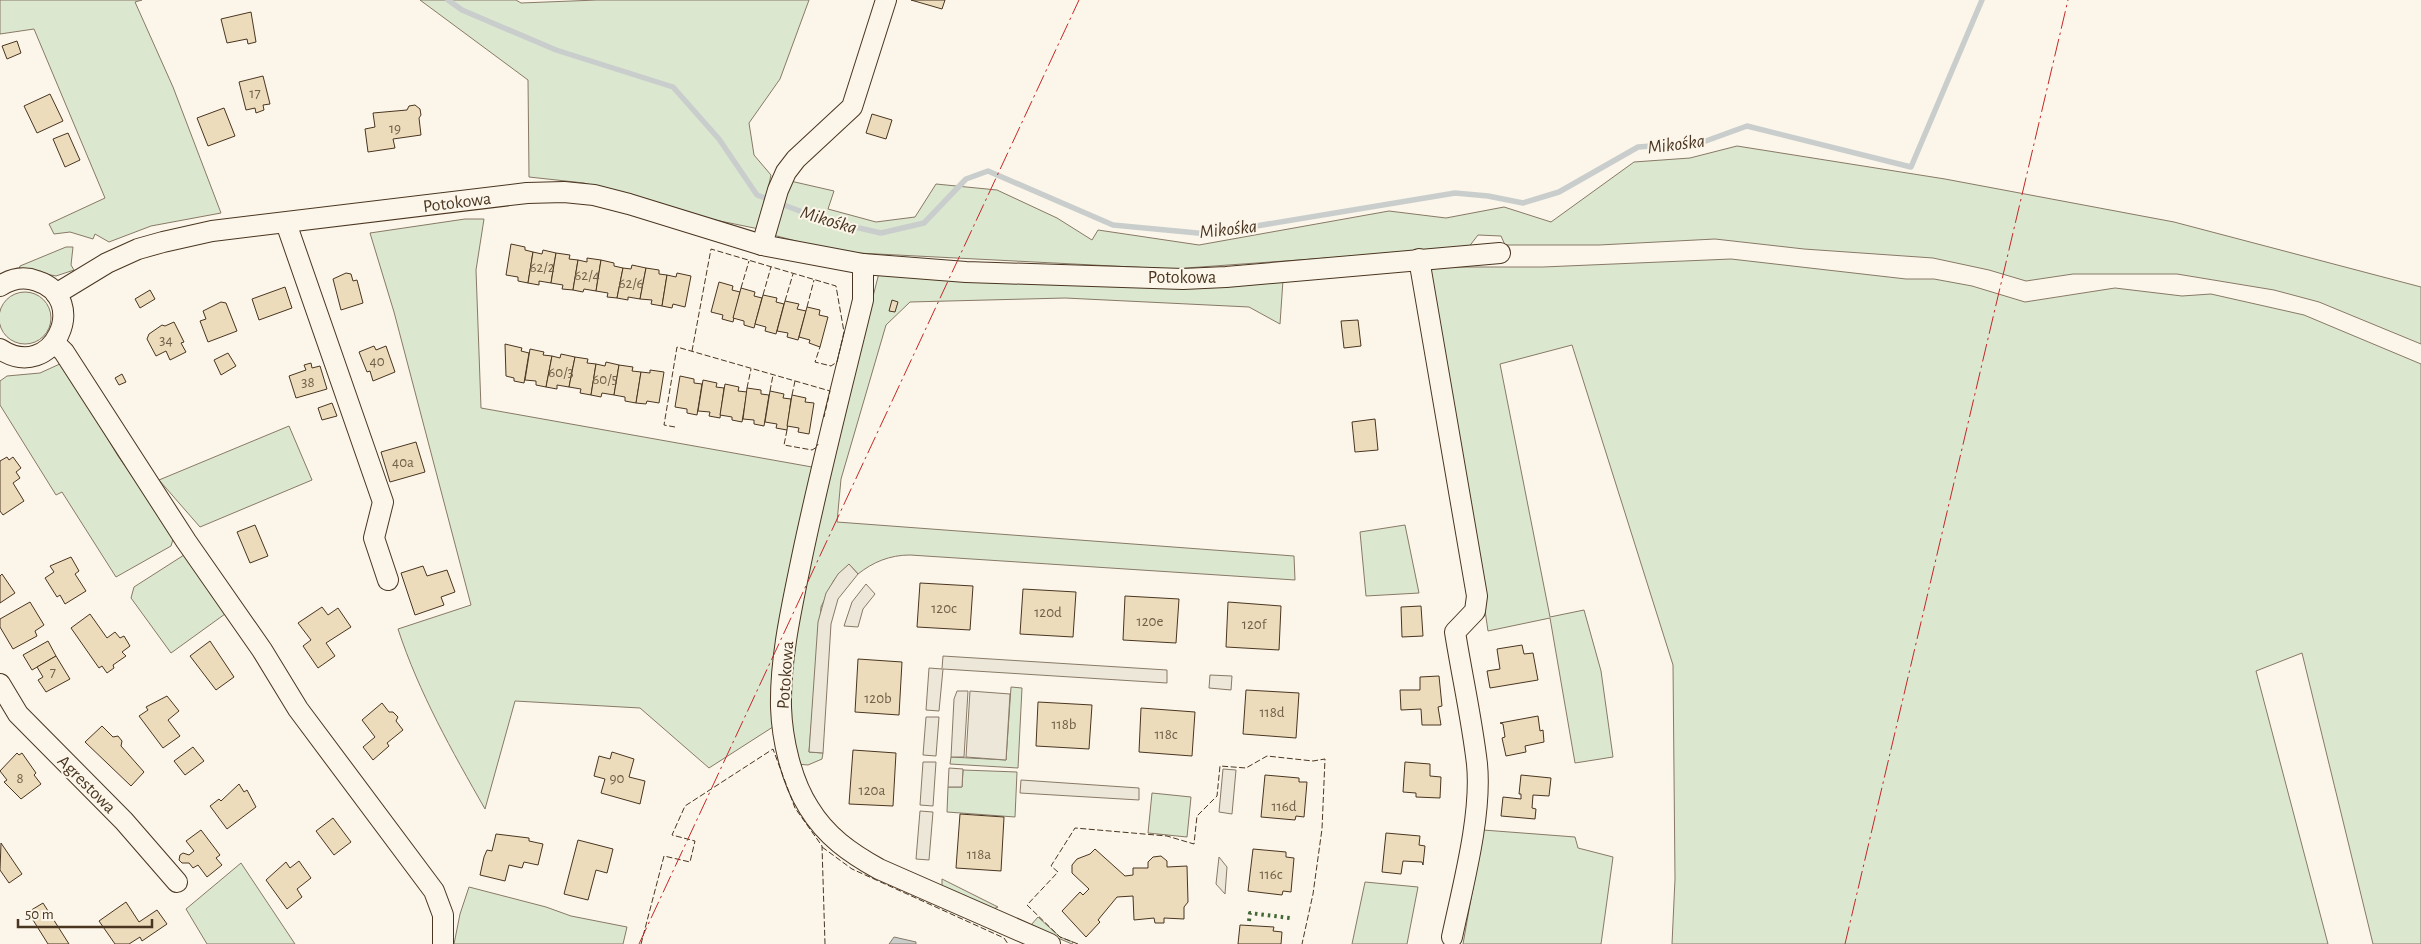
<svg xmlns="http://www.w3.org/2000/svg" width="2421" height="944" font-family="'Alegreya Sans',sans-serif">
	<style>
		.green { fill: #dce7d0; stroke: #887966 }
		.parking { fill: #ede7d9; stroke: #887966 }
		.water { fill: #c9cecd; stroke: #887966 }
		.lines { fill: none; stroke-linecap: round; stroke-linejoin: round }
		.stream { stroke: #c9cecd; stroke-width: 5.5 }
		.building { fill: #ecdcbc; stroke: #4a3520 }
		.minor-casing { stroke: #4a3520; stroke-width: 22 }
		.minor { stroke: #fbf6e9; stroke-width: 20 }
		.hedge { stroke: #436837; stroke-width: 4; stroke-dasharray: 2.5 4; stroke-linecap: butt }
		.fence { stroke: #4a3520; stroke-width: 1; stroke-dasharray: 6 2.5; stroke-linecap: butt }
		.power { stroke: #c62828; stroke-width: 1; stroke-dasharray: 18 4 2.5 4; stroke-linecap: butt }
		.labels { text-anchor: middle; stroke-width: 4; stroke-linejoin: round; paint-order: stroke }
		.number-label { font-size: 15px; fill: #725f47 }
		.street-label { font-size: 18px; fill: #4a3520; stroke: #fbf6e9 }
		.water-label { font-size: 19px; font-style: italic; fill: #4a3520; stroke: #fbf6e9 }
	</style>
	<rect width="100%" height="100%" fill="#fbf6e9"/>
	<!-- green -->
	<g class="green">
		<path d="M0,0H142L135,2L173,87L221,213L151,226L109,242L95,234L93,239L70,232L54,234L49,224L105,198L34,29L0,34Z"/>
		<path d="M420,0H516L521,3L597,0H809L780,79L749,123L754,155L771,175L759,229L681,213L584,183L529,177L528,80Z"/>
		<path d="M1737,146L1945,179L2174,222L2421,287V344L2319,302L2274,290L2177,274H2073L2026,281L1989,270L1933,258L1804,249L1715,239L1599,245H1505L1501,236L1478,235L1468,248L1172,269L838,252L773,235L786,180L834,191L828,209L876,222L915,217L936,184L997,190L1057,218L1092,240L1098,230L1199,245L1389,211L1446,218L1504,207L1551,222L1634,162L1690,158Z"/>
		<path d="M465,219H484L476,270L481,408L812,467L776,725L709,768L640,708L515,701L485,809C452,751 419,693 398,629L471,605L394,312L370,233Z"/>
		<path d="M66,247H73L71,265L74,270L56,276L19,269L20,266Z"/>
		<path d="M1731,259L1906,279H1934L1972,286L2025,302L2115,288L2182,296L2211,294L2304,315L2421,364V944H2373L2302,653L2256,671L2328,944H1672L1675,879L1673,665L1572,345L1500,364L1550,617L1584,610L1601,671L1613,757L1575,763L1550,618L1488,631L1467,487L1427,267H1543Z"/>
		<path d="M879,273L1283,280L1280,324L1249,307L1065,298L910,302L886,325L841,479L837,522L1294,556L1295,580L910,555C890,555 873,562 858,574L849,564L834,580L821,607L809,752L823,753L822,759L808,765L797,764C778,677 803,590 823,506C840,428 859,350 879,273Z"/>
		<circle cx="25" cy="318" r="26"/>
		<path d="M62,363L118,456L174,536L171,546L116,577L62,492L56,495L0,405V381L7,376L40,373Z"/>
		<path d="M289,426L312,480L200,527L159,480Z"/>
		<path d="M1405,525L1419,593L1366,596L1360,532Z"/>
		<path d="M184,555L225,614L171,653L131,598L134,587Z"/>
		<path d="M1011,687L1022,688L1018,768L950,764L951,757L1006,760Z"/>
		<path d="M963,770L1017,772L1015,817L947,812L948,787H962Z"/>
		<path d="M1152,793L1191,797L1187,837L1148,833Z"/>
		<path d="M1483,830L1575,837L1578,848L1613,857L1601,944H1463Z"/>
		<path d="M241,863L295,944H207L186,909Z"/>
		<path d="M942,879L998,907L991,910L942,892Z"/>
		<path d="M1365,882L1418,887L1407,944H1352Z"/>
		<path d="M469,887L546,907L571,916L627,927L623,944H454L460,914Z"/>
		<path d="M1038,917L1060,937L1073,942L1072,944L1032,927L1031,925Z"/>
	</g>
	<!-- parking -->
	<g class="parking">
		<path d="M849,564L858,574L838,599L831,624L823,753L809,752L818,622L826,593L838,574Z"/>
		<path d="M866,584L875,594L863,609L858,627L844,626L852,602Z"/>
		<path d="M943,656L1167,670V683L943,669L939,711L926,710L929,668L942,669Z"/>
		<path d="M1210,675L1232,676L1231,690L1209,688Z"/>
		<path d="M957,691H968L964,757H951L954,699Z"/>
		<path d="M970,691L1010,694L1006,760L966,757Z"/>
		<path d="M926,717H939L936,756L923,755Z"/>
		<path d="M923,762H936L933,806L920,805Z"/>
		<path d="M949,768L963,769L962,787H948Z"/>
		<path d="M1223,769L1236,770L1232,814L1219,812Z"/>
		<path d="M1021,780L1139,788V800L1020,793Z"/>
		<path d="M920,811L933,812L929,860L916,859Z"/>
		<path d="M1219,857L1227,867L1225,894L1216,884Z"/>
	</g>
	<!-- water -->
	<path class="water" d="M894,937L916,942V944H889Z"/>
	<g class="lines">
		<!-- stream -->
		<path class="stream" d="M448,0L462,10L556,50L673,87L719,139L757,195L824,220L881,233L924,223L966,179L988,171L1113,225L1208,234L1455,193L1488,196L1523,203L1559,192L1638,147L1703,142L1747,126L1911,167L1982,0"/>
	</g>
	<!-- building -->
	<g class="building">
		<path d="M911,0H945L942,9Z"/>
		<path d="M251,12L256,42L248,44L247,39L227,43L221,19Z"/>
		<path d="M17,41L21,53L7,59L2,46Z"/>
		<path d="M263,76L270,104L263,105L264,110L256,113L255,108L246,110L239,82Z"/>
		<path d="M50,94L63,121L37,133L24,106Z"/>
		<path d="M415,105L420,109L421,115L419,118L421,135L393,139L395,148L368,152L365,129L375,127L373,113L407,110L409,106Z"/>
		<path d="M224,108L235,136L208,146L197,118Z"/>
		<path d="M872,114L892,120L886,139L866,133Z"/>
		<path d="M68,133L80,160L65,167L53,139Z"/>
		<path d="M511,244L525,247V250L533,252L528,283L518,281V277L506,275Z"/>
		<path d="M543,250L556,253L551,283L539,281V285L528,283L533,252L542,254Z"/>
		<path d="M556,253L570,255L569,259L578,260L573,290L562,289L563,285L551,283Z"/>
		<path d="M587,258L601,260L596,291L584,289L583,292L573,290L578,260L587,262Z"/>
		<path d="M601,260L614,263V266L623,268L617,298L607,297L608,293L596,291Z"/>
		<path d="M632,265L646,268L640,299L628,297V300L617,298L623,268L631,269Z"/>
		<path d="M646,268L659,270V274L667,275L662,306L651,304L652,300L640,299Z"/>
		<path d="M346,273L351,274L353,281L357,280L363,303L341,310L333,279Z"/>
		<path d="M677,273L691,276L685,307L673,304L672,308L662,306L667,275L676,277Z"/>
		<path d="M719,282L733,286L732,290L740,292L733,322L722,319L723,315L711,312Z"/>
		<path d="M285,287L292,308L259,320L252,299Z"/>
		<path d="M741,288L755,292L754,296L762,298L754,328L744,325V321L733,318Z"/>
		<path d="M150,290L155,299L140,308L135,299Z"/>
		<path d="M763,295L777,298L776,302L784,304L776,334L765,331L766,327L755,324Z"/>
		<path d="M892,300L898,302L895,312L889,311Z"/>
		<path d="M785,301L799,304L797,309L806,311L798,340L787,337L788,333L777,331Z"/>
		<path d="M221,302L226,303L237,331L208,342L200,321L206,319L203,311Z"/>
		<path d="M807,307L820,310L819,315L828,317L820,347L809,343L810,340L799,337Z"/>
		<path d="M1358,320L1361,346L1344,348L1341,321Z"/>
		<path d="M174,322L184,342L181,343L186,352L170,360L166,351L156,356L147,339L149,334L162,325L165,326Z"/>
		<path d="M505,344L522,348L521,351L529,353L524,383L514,381V378L506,376Z"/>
		<path d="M374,346L376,350L386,346L395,372L373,381L370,371L367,372L359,352Z"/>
		<path d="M530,349L544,352L543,355L552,356L546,387L536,385V381L525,380Z"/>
		<path d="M228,353L236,366L221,375L214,360Z"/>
		<path d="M561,354L575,357L569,387L557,385V389L546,387L552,356L560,358Z"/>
		<path d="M575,357L588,359L587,363L596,364L591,395L580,393L581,389L569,387Z"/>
		<path d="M606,362L619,365L614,395L602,393L601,397L591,395L596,364L605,366Z"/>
		<path d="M311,363L312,368L320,366L327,389L296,398L289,376L306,370L304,365Z"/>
		<path d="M619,365L633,367L632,371L641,372L636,403L625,401V397L614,395Z"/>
		<path d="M650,370L664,372L659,403L647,401L646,404L636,403L641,372L650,373Z"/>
		<path d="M122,374L126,382L119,385L115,378Z"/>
		<path d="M680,376L694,379V383L702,384L697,415L687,413V409L675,407Z"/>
		<path d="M703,380L717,383L716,387L724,388L720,418L709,416L710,412L698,411Z"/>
		<path d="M725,384L739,387L738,391L747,392L742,422L732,420V417L720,415Z"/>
		<path d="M747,388L761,390V394L769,395L764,426L754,424V420L743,419Z"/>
		<path d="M770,391L784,394L783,398L791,399L787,430L776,428L777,424L765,422Z"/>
		<path d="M792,395L806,398L805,402L814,403L809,434L798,432L799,428L787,426Z"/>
		<path d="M332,403L337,416L322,420L318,408Z"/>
		<path d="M1375,419L1378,450L1355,452L1352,422Z"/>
		<path d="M416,442L425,472L390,482L381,452Z"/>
		<path d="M7,457L9,460L13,457L21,468L16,472L20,478L13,483L24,501L3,515L0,511V461Z"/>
		<path d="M255,525L268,556L250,563L237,532Z"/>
		<path d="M71,557L79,571L75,574L86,591L65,604L60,595L57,597L45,578L54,572L50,566Z"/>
		<path d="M423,566L427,576L447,570L455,592L441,597L444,605L415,615L401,573Z"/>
		<path d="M2,574L15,593L0,603V576Z"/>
		<path d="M920,583L973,586L970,630L917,627Z"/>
		<path d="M1023,589L1076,592L1073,637L1020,634Z"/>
		<path d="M1125,596L1179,599L1176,643L1123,640Z"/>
		<path d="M30,602L44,625L35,631L37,636L13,649L0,627V619Z"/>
		<path d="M1228,602L1281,606L1279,650L1226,647Z"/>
		<path d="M1421,606L1423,636L1402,637L1401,607Z"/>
		<path d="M322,607L328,615L338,608L351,627L326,643L335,656L318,668L303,646L311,640L298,623Z"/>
		<path d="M90,614L107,638L115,632L120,638L124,636L130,646L122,652L126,656L113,665L114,668L107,673L102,666L99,668L71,628Z"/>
		<path d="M48,641L56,656L32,670L23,655Z"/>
		<path d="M210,641L234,677L216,690L190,656Z"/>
		<path d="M1522,645L1524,654L1533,653L1538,680L1490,688L1487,671L1500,669L1497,649Z"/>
		<path d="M56,656L70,679L46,692L38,680L43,677L37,667Z"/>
		<path d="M858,659L902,662L899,715L855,712Z"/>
		<path d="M1439,676L1442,706L1438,707L1441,725H1422L1421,709L1401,710L1400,690H1420V677Z"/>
		<path d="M1246,690L1299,693L1296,738L1243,734Z"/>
		<path d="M167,696L179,711L168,720L180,736L163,748L139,716L148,710L146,707Z"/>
		<path d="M1038,702L1092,705L1089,749L1036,746Z"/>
		<path d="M382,703L389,712H393L398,717L396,721L403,730L387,743L389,746L373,760L363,747L375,737L362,720Z"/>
		<path d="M1141,708L1195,712L1192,756L1139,752Z"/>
		<path d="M1538,716L1540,731L1543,730L1544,742L1525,746L1526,752L1506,756L1502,738L1505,737L1503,724L1500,723Z"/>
		<path d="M102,726L113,737L118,736L122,741L121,746L144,772L131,786L85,742Z"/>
		<path d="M193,747L204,761L185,775L174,761Z"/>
		<path d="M853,750L896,753L893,806L849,804Z"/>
		<path d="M612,752L634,759L629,777L645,781L640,804L601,793L605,779L594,776L599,756L610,759Z"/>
		<path d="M17,753L19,755L22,753L36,773L34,775L41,784L21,799L4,782L7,780L0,771Z"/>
		<path d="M1405,762L1430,764V776L1441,777L1440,798L1416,797V793L1403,792Z"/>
		<path d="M1265,775L1299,778V782H1307L1304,817L1296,816L1295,820L1261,817Z"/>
		<path d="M1521,775L1551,778L1549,796L1533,795L1532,808L1536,809L1535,819L1501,816L1503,797L1521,799V794H1519Z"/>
		<path d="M239,784L244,792L247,790L256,807L227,829L210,806L219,799L221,801Z"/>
		<path d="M960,814L1004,817L1001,871L956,868Z"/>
		<path d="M333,818L351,842L334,855L316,831Z"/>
		<path d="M201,830L220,855L216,858L222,865L207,877L198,865L193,868L189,863H182L179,860L180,855L183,853L189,855L194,851L186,841Z"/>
		<path d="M1386,833L1420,836L1419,845L1425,846L1423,865L1422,862L1403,861L1401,874L1382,872Z"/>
		<path d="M496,834L529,838V841L543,844L538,865L524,862L522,868L509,865L505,881L480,875L484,857L487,850L492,851Z"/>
		<path d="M578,840L613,849L607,873L596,870L588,900L564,894Z"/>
		<path d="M1,843L22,874L9,883L0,870Z"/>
		<path d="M1095,849L1125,876L1133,875V868H1148V862L1153,857L1161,856L1167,861V867L1187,866L1188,902L1184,907V919L1164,918V923H1155L1154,918L1134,920L1133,896L1117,897L1098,920L1100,922L1086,937L1062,911L1080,892L1083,895L1089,889L1072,873V865L1077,859L1090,854Z"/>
		<path d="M1253,849L1286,852V857L1294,858L1291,892L1283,891L1282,895L1248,891Z"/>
		<path d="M299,861L311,878L297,889L302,897L287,909L266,880L286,862L290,868Z"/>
		<path d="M126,902L139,922L157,910L167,924L142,941L140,937L129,944H115L99,921Z"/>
		<path d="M43,903L69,944H48L28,912Z"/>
		<path d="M1240,925L1274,927L1273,931L1282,932L1281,944H1238Z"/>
	</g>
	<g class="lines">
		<defs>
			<g id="minor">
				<path d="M286,223L383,502L374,538L388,580"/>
				<path d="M762,245L778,190L786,172L796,159L852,107L886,0"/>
				<path d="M1419,259L1477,596L1475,611L1455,632C1462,676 1472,720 1477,764C1482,815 1463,885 1452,937"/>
				<path d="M863,264V300C842,386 820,471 802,557C792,606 780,657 781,707C782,739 791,780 809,808C826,836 850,853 879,869L1050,944"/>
				<path d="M0,286C11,279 24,276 37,281C91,298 53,384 0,349"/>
				<path d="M56,294L107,263L138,249L163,242L212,231L527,193L564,192L594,195L629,204L762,245L863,264L966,272L1183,279L1226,277L1500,253"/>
				<path d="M55,343L64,352L186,541L262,650L298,709L434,891L443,915V944"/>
				<path d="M0,684L18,714L124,821L177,882"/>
			</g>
		</defs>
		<!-- minor casing -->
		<use href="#minor" class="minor-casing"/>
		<!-- minor -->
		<use href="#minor" class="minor"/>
		<!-- hedge -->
		<path class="hedge" d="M1249,921L1250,913L1290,918"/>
		<!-- fence -->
		<g class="fence">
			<path d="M741,288L749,261"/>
			<path d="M763,295L771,267"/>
			<path d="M785,301L793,274"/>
			<path d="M807,307L814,280"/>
			<path d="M692,351L711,249L836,286L844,332L837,362L831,366L815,362L820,347"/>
			<path d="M747,388L751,369"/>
			<path d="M770,391L773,375"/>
			<path d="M792,395L795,381"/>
			<path d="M675,427L664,425L677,347L830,391L824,417"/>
			<path d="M787,430L784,445L812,450L817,447L818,444"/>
			<path d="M822,847L852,869L1004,938L1008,944"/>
			<path d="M641,944L664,856L690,862L695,841L672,835L685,806L773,749L795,808L822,846L825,944"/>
			<path d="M1078,944L1060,937L1027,905L1058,872L1051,866L1075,828L1167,836L1194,844L1197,816L1217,796L1220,766L1246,768L1267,756L1313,761L1325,759L1322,829L1313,894L1302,944"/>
		</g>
		<!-- power -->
		<g class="power">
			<path d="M639,944L1079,0"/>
			<path d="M1845,944L2068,0"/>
		</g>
	</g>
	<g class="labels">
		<!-- number labels -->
		<g class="number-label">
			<text x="255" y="98">17</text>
			<text x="395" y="133">19</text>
			<text x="542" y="272">62/2</text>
			<text x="587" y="280">62/4</text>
			<text x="631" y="288">62/6</text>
			<text x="166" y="345">34</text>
			<text x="377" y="366">40</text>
			<text x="561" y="377">60/3</text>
			<text x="605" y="384">60/5</text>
			<text x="308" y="387">38</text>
			<text x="403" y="467">40a</text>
			<text x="944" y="613">120c</text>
			<text x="1048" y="617">120d</text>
			<text x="1150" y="626">120e</text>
			<text x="1254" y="629">120f</text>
			<text x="53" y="677">7</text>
			<text x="878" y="703">120b</text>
			<text x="1272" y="717">118d</text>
			<text x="1064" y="729">118b</text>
			<text x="1166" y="739">118c</text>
			<text x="20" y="783">8</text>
			<text x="617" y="783">90</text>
			<text x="872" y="795">120a</text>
			<text x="1284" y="811">116d</text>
			<text x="979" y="859">118a</text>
			<text x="1271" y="879">116c</text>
		</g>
		<!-- street labels -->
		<g class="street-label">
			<text transform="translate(457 202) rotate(-7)" y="6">Potokowa</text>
			<text x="1182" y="283">Potokowa</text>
			<text transform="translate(785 675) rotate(-86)" y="6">Potokowa</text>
			<text transform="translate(87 784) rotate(45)" y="6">Agrestowa</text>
		</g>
		<!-- water labels -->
		<g class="water-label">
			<text transform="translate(1676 143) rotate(-7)" y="7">Mikośka</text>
			<text transform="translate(829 219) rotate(17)" y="7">Mikośka</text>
			<text transform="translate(1228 228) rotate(-6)" y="7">Mikośka</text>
		</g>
	</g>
	<!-- scale -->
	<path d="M18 919v8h134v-8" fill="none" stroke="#4a3520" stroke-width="2.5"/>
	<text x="25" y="919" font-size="15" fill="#4a3520" stroke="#fbf6e9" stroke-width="4" paint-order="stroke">50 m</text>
</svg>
